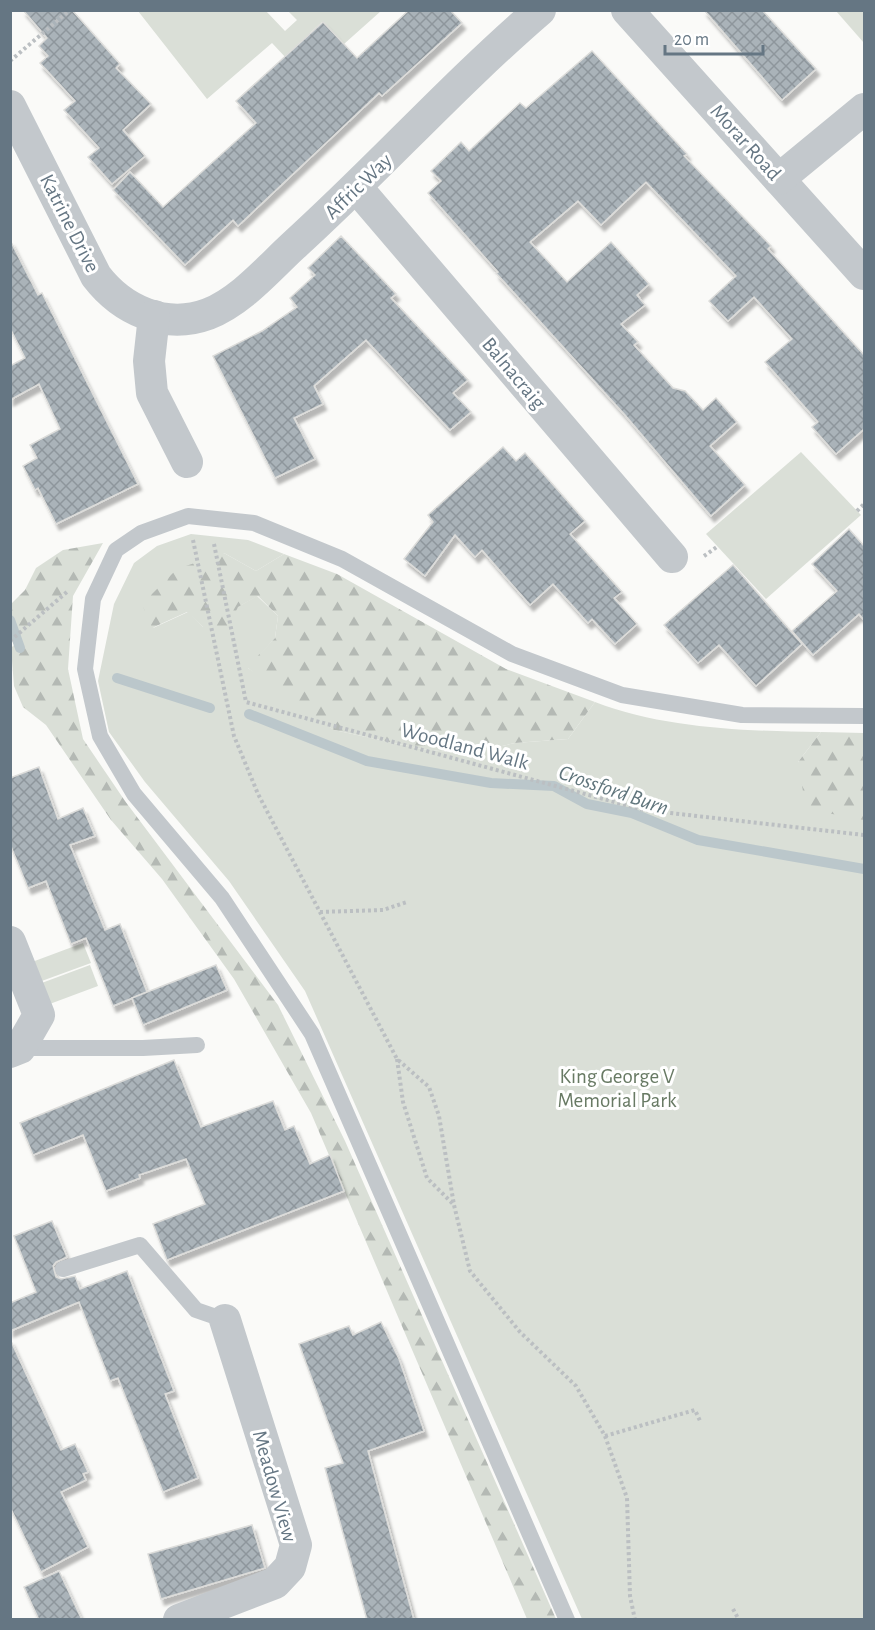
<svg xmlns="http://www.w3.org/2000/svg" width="875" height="1630" font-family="'Alegreya Sans',sans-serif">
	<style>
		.green { fill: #dadfd7 }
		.forest { fill: url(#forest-firs) }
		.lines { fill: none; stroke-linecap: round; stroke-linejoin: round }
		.stream { stroke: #bbc7cb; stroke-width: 10 }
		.building { fill: url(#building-cross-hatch); stroke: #dcdcda; stroke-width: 1.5; filter: url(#shadow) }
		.path { stroke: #bbbfc2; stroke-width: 4; stroke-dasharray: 3 3; stroke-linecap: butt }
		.lane { stroke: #c3c8cc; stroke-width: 16 }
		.street { stroke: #c3c8cc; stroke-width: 32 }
		.labels { text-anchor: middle; stroke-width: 6; stroke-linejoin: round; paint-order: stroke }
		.street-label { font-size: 21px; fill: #657683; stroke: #fff }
		.park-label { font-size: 21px; fill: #687a64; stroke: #fff }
		.water-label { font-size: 22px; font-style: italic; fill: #60757c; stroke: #fff }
	</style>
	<defs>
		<pattern id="forest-firs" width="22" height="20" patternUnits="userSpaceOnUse" patternTransform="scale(1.5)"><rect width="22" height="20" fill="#dadfd7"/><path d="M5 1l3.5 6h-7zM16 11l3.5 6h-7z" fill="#b4b9b4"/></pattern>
		<pattern id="building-cross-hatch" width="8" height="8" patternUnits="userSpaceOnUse" patternTransform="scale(1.5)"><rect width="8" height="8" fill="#aab3b9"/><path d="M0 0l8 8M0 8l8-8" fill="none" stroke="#8e969c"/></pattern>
		<filter id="shadow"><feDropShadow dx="3.5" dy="6" stdDeviation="1.5" flood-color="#0004"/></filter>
	</defs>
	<rect width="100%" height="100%" fill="#fafaf8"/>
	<!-- green -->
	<g class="green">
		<path d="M138,11H266L285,31L297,20L288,11H381L344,44L322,22L310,33L328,53L302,75L272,43L207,99Z"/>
		<path d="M836,11H864V43Z"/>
		<path d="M801,452L861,515L766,599L706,534Z"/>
		<path d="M191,534L248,540L284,554L256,571L224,553L153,628L188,612L203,627L257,596L278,616L275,638L248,668L334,730L422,749L467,754L515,743L568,739L595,702C666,729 746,731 821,732L798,762L864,820V1619H582L305,991L229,881L145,782L109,732L98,681L114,604L134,563L157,546Z"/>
		<path d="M83,943L91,963L39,982L32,962Z"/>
		<path d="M90,965L98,986L47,1005L39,984Z"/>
	</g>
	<!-- forest -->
	<g class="forest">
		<path d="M103,543L73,596L68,669L83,739L125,801L278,1005L345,1141L556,1619H527L311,1113L234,979L162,879L111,820L46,725L23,707L14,686L11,648L21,638L11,623L10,605L25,590L36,568L63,550Z"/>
		<path d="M224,553L256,571L284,554L337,574L506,669L595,702L568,739L515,743L467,754L422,749L334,730L272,689L247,667L275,638L278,616L258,596L238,607L228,627H203L187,612L152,628L142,604L177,569Z"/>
		<path d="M821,732L864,733V820L806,809L798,762Z"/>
	</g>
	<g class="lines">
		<!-- stream -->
		<g class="stream">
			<path d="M10,620L20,648"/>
			<path d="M117,678L210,708"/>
			<path d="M249,714L367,761L491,783L554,786L587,804L632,813L698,840L864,869"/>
		</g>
	</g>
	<!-- building -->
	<g class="building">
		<path d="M23,10H72L120,64L116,68L151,104L123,130L145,156L112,184L88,157L99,148L64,110L75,101L40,63L48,56L39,46L47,38Z"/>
		<path d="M409,10H450L462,23L382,96L379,93L238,226L233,220L185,265L113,190L130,172L163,207L256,123L236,101L323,22L357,58Z"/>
		<path d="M704,10H762L816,69L782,100Z"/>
		<path d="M592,51L687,154L684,156L771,246L768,249L864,355V429L836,454L812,427L818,422L765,362L792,339L754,297L728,321L709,301L736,276L646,182L601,225L578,201L530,242L567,282L611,242L649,284L637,295L645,305L621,324L638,342L634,345L673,388L685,391L703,410L716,398L737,422L710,446L745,485L711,516L625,415L496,273L498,272L428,193L441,181L431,171L461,142L469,151L520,103L526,108Z"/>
		<path d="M341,236L396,294L391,298L468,380L453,393L471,412L450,430L366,340L314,386L323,404L294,418L315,459L275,478L213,356L262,331L297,307L290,298L315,275L308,268Z"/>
		<path d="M10,240L38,295L42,293L138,484L56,524L38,488L35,490L23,466L37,458L30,445L60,429L39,384L10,400V366L25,358L10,328Z"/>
		<path d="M503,447L516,461L525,453L585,521L570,534L622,592L614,598L637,624L615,644L592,619L588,623L553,584L530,605L482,550L475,557L455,535L425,576L404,559L433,522L428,515Z"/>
		<path d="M849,529L864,546V620L859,614L813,655L792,631L837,591L812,564Z"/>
		<path d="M733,565L802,644L756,686L719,645L698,663L664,625Z"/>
		<path d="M39,767L58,819L83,808L95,836L70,845L105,930L120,924L147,992L113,1006L86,938L71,944L46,881L28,888L10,844V778Z"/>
		<path d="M216,965L227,990L143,1025L132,998Z"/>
		<path d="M174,1060L201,1127L273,1101L285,1130L294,1126L310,1164L330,1155L344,1191L167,1260L153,1224L205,1204L186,1159L139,1175L140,1178L106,1191L83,1135L33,1155L20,1123Z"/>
		<path d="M52,1221L67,1257L56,1262L53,1266L56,1277L61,1279L75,1276L80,1289L127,1271L174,1391L165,1394L198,1478L163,1492L118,1378L110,1381L79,1302L10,1331V1303L36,1292L14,1236Z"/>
		<path d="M381,1322L399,1359L424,1431L368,1451L414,1620H367L325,1468L343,1463L299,1344L349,1326L353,1335Z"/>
		<path d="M10,1339L61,1450L75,1444L88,1472L83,1474L86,1480L61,1492L88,1547L41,1572L10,1507Z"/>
		<path d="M252,1525L265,1568L161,1599L148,1554Z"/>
		<path d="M59,1571L82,1620H39L24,1587Z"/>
	</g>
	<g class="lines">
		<!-- path -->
		<g class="path">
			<path d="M10,61L70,10"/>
			<path d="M857,511L864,504"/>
			<path d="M193,540L234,736L258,794L397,1059L429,1087L439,1116L454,1205L470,1271L520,1332L576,1386L605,1436L627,1498L630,1596L635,1620"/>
			<path d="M214,544L246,702L644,810L864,835"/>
			<path d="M704,556L718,546"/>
			<path d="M10,641L68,591"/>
			<path d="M320,912L383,910L407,902"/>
			<path d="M397,1059L403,1102L427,1178L453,1204"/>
			<path d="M605,1436L695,1410L701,1423"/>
			<path d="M733,1609L739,1620"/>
		</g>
		<!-- lane -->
		<g class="lane">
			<path d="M20,1048H143L197,1045"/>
			<path d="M63,1269L140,1245L196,1310L225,1320"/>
			<path d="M567,1620L312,1034L222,898L134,794L100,736L85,669L93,599L116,550L141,533L188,516L254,523L342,559L512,654L622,695L742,715L864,716"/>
		</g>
		<!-- street -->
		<g class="street">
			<path d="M627,10L864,274"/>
			<path d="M10,106L96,276C122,310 165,330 208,314C241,301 267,270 293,246C377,170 454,84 540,10"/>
			<path d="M779,179L864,109"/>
			<path d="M357,188L672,557"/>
			<path d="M154,316L149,361L152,393L187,462"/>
			<path d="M10,942L39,1015L20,1048L10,1052"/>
			<path d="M179,1620L275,1583L290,1567L296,1545L225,1320"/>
		</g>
	</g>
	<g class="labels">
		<!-- street labels -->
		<g class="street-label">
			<text transform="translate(746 142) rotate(48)" y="7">Morar Road</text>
			<text transform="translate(358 186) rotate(-44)" y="7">Affric Way</text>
			<text transform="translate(70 223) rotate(63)" y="7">Katrine Drive</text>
			<text transform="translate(514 373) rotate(50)" y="7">Balnacraig</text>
			<text transform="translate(465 746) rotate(15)" y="7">Woodland Walk</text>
			<text transform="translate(275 1486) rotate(74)" y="7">Meadow View</text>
		</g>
		<!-- park labels -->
		<g class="park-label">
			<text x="617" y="1083">King George V<tspan x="617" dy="24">Memorial Park</tspan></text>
		</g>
		<!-- water labels -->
		<g class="water-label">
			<text transform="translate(614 789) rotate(19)" y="8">Crossford Burn</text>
		</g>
	</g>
	<!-- border -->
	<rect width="875" height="1630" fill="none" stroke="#657683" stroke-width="24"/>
	<!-- scale -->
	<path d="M665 45v9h98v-9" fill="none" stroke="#657683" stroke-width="3"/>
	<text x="674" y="45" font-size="18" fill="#657683" stroke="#ffffff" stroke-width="4.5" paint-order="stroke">20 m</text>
</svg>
